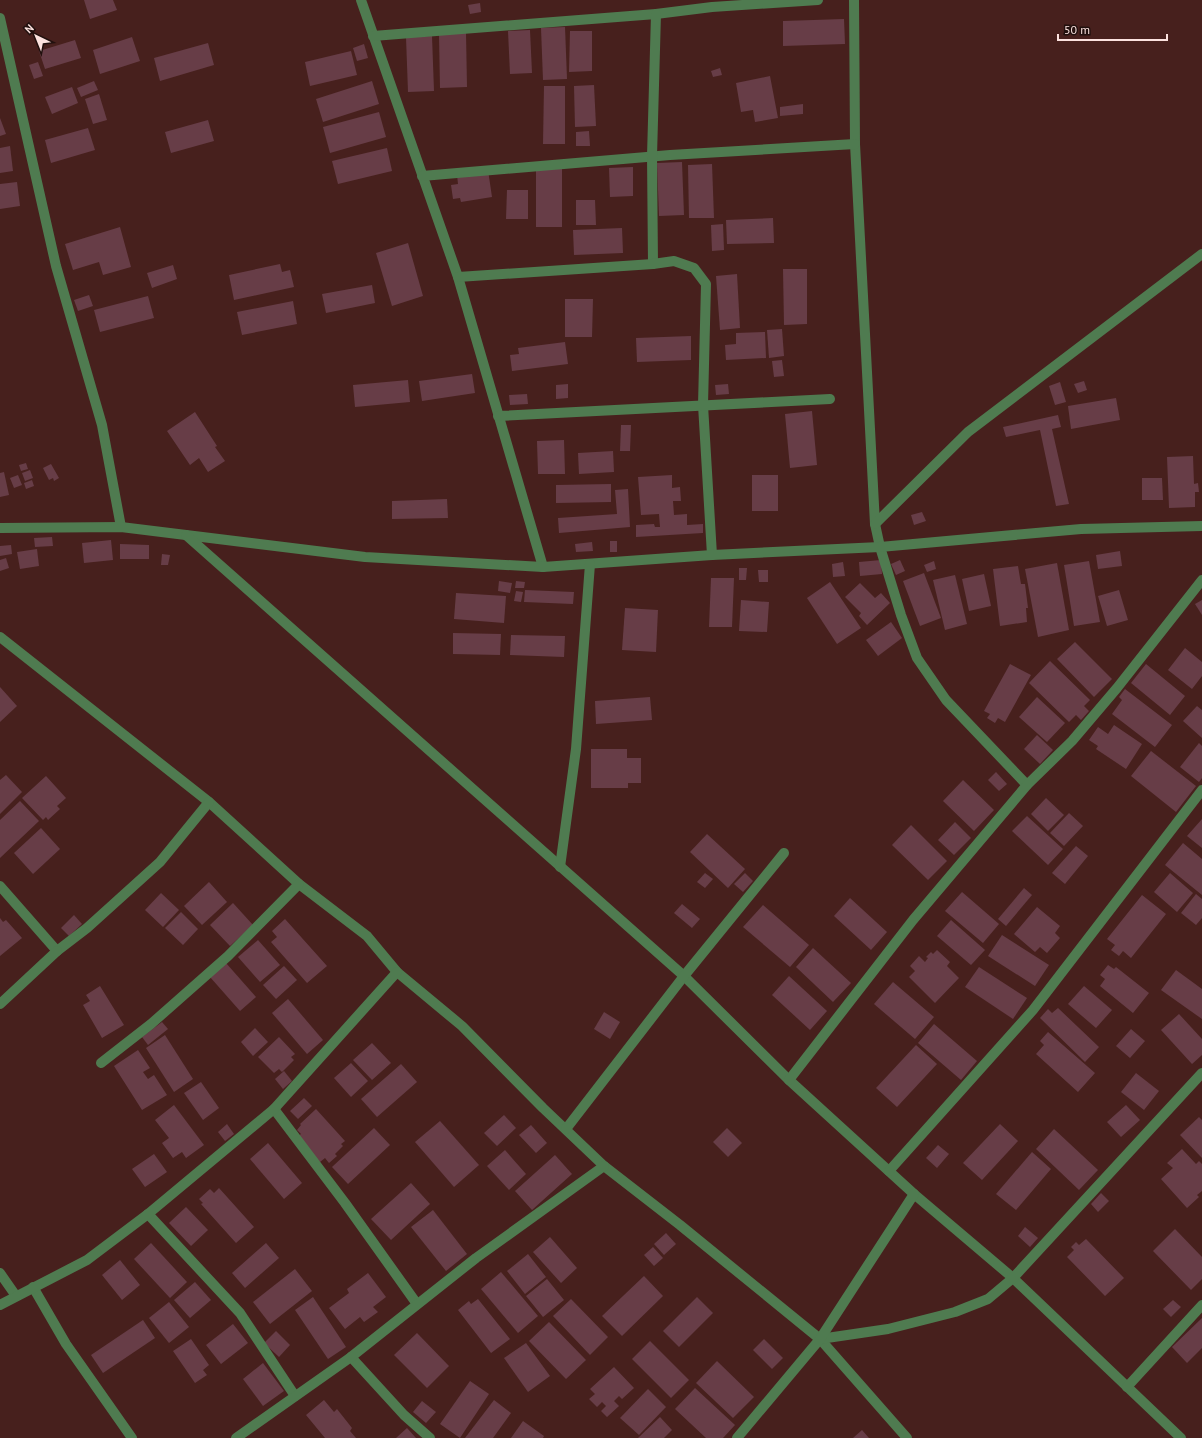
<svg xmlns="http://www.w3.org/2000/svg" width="1202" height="1438" font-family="'PT Sans',sans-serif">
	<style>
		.building { fill: #673d47 }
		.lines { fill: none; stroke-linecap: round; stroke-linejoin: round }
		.minor { stroke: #4f7b50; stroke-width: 10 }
	</style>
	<rect width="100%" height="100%" fill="#47201d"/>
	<!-- building -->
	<g class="building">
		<path d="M84,0H113L117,10L90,19Z"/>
		<path d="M480,3L481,12L470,14L468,5Z"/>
		<path d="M844,19L845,44L783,46V21Z"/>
		<path d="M565,27L567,79L543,80L541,28Z"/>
		<path d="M530,30L532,73L510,74L508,31Z"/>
		<path d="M570,31H592V71L569,72Z"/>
		<path d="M466,33L467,87L440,88L439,34Z"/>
		<path d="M432,36L434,91L408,92L406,37Z"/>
		<path d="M132,37L140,61L100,74L93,50Z"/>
		<path d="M75,40L81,58L45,69L39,51Z"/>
		<path d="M208,43L214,65L160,81L154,58Z"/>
		<path d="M364,44L368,58L357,61L353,48Z"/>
		<path d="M351,51L357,75L310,86L305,62Z"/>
		<path d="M38,62L43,76L34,79L29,65Z"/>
		<path d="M720,68L722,75L713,77L711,71Z"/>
		<path d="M770,76L778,118L755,122L753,110L741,112L736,83Z"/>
		<path d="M94,81L98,90L81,97L77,88Z"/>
		<path d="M372,81L379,104L323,122L316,99Z"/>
		<path d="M594,85L596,126L575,127L574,86Z"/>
		<path d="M544,86H565V144H543Z"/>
		<path d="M72,87L78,103L52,114L45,97Z"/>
		<path d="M99,94L107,120L93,124L85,99Z"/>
		<path d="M803,104V114L780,116V107Z"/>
		<path d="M379,112L386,137L330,153L323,127Z"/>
		<path d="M0,118L6,134L0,136Z"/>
		<path d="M208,120L214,141L171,153L165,132Z"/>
		<path d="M88,128L95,150L51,163L45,140Z"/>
		<path d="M589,131L590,146H576V132Z"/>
		<path d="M10,146L13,171L0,173V148Z"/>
		<path d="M387,148L392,171L338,184L332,161Z"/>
		<path d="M682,162L684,215L659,216L657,163Z"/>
		<path d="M712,164L714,218H689L688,165Z"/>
		<path d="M633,167V196L610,197L609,168Z"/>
		<rect x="536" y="169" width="26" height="58"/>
		<path d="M488,170L492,197L461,202L460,198L453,199L451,185L458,184L457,175Z"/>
		<path d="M17,182L20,206L0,209V184Z"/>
		<path d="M507,190H528V219H506Z"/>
		<path d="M576,200H595L596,225H576Z"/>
		<path d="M773,218L774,243L727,244L726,220Z"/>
		<path d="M723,224L724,250L712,251L711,225Z"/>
		<path d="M120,227L131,267L103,275L99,262L73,270L65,244Z"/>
		<path d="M622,228L623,253L574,255L573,230Z"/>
		<path d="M408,243L423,296L392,306L376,253Z"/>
		<path d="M280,264L282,272L290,270L294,287L234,300L229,275Z"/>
		<path d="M173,265L177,279L152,288L147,273Z"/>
		<path d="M783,269H807V324L784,325Z"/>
		<path d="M737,274L740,328L720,330L716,276Z"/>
		<path d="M372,285L375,303L326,313L322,294Z"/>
		<path d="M89,295L93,306L78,311L74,300Z"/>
		<path d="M148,296L154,318L100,332L94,310Z"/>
		<path d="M565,299H593L592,337H565Z"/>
		<path d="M293,301L297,324L242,335L237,312Z"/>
		<path d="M782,329L784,356L769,358L767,330Z"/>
		<path d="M765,332L766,358L726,360L725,345L736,344V333Z"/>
		<path d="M691,336V360L637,362L636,338Z"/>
		<path d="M565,342L568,364L512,371L510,355L519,354L518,348Z"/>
		<path d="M782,360L784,376L774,377L772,361Z"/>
		<path d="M472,374L475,393L422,401L419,381Z"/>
		<path d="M408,380L410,402L355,407L353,385Z"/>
		<path d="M1084,381L1087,390L1078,393L1074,384Z"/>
		<path d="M1060,382L1066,402L1055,405L1049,386Z"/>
		<path d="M568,384V398L556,399V385Z"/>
		<path d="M728,384L729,394L716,395L715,385Z"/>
		<path d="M527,394L528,404L510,405L509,395Z"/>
		<path d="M1116,398L1120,420L1071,429L1068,406Z"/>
		<path d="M812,411L817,465L790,468L785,414Z"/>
		<path d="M195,412L217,446L215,447L225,461L208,472L199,458L190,465L167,431Z"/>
		<path d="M1058,415L1061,427L1052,429L1069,504L1056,506L1040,430L1006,437L1003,427Z"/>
		<path d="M621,425H631L630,451H620Z"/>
		<path d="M564,440L565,474H538L537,441Z"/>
		<path d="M613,451L614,472L579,474L578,453Z"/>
		<path d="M1193,456L1194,484L1198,483L1199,492H1195V507L1169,508L1167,457Z"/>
		<path d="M26,463L28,469L21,471L19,465Z"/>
		<path d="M51,464L59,478L54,481L53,478L49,480L43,468Z"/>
		<path d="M30,470L33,478L25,481L22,473Z"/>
		<path d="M4,472L9,495L0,497V473Z"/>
		<path d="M18,475L22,485L14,488L10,478Z"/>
		<path d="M672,475V488L680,487L681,501H673L674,515L687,514V525L703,524V533L636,537V525L654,524L655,527H660L659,514L641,515L638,477Z"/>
		<rect x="752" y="475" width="26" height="36"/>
		<path d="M1142,478H1162L1163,500H1142Z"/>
		<path d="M32,480L34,486L26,489L24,483Z"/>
		<path d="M611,484V502L556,503V485Z"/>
		<path d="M628,489L630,527L559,533L558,518L617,514L615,490Z"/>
		<path d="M447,499L448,518L392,519V501Z"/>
		<path d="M922,512L926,521L914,525L911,515Z"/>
		<path d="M52,537L53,546L35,547L34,538Z"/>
		<path d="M111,540L113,560L84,563L82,543Z"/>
		<rect x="610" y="541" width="7" height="11"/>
		<path d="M592,542L593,551L576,552L575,544Z"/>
		<path d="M120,544L149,545V559H120Z"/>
		<path d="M11,545L12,554L0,556V546Z"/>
		<path d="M37,549L39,566L20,569L17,552Z"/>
		<path d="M1120,551L1122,566L1098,569L1096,555Z"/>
		<path d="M162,554L170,555L168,565H161Z"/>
		<path d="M6,558L9,568L0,571V560Z"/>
		<path d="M881,560L882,574L860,576L859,562Z"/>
		<path d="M900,560L905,571L896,575L891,564Z"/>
		<path d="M934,561L936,569L927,572L924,565Z"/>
		<path d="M1089,561L1100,622L1074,626L1064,565Z"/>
		<path d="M843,562L845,576L833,577L832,564Z"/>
		<path d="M1057,563L1069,630L1038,637L1025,569Z"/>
		<path d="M1018,566L1021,584H1025L1028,608H1026L1027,622L1000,626L993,569Z"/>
		<path d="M739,568H747L746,580H739Z"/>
		<path d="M758,570H768V582H759Z"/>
		<path d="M924,573L941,618L920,626L903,581Z"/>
		<path d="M984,574L991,606L969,611L962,579Z"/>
		<path d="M955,575L967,624L945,630L933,580Z"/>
		<path d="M711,578H734L732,627H709Z"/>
		<path d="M499,581L512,583L510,593L498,591Z"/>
		<path d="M516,581L525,582L524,588H515Z"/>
		<path d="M830,582L861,628L837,644L807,598Z"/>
		<path d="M860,583L875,598L881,593L890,603L867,625L859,616L861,613L845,597Z"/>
		<path d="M525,590L574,592L573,604L524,602Z"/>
		<path d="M1119,590L1128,620L1107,626L1098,596Z"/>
		<path d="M516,591L523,592L521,602L514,601Z"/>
		<path d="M456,593L506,596L504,623L454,619Z"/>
		<path d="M741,600L769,602L767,632L739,631Z"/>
		<path d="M1202,600V615L1195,604Z"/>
		<path d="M625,608L658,610L656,652L622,650Z"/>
		<path d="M891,622L902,638L878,656L866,640Z"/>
		<path d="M453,633L501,634L500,655L453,654Z"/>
		<path d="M511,635L565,636L564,657L510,655Z"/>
		<path d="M1075,642L1112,679L1094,697L1057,659Z"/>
		<path d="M1185,648L1202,662V676L1192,689L1168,670Z"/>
		<path d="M1050,661L1090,700L1084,706L1089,711L1081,720L1076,715L1069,722L1029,683Z"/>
		<path d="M1010,664L1031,675L1005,722L998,718L995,723L987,718L990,714L984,711Z"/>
		<path d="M1146,664L1185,696L1170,715L1131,683Z"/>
		<path d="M0,687L17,706L0,722Z"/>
		<path d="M1125,689L1172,725L1155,747L1112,714L1122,700L1119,697Z"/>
		<path d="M650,697L652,720L596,724L595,701Z"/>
		<path d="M1037,697L1065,723L1047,742L1019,717Z"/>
		<path d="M1197,706L1202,710V738L1183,721Z"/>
		<path d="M1114,725L1142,744L1126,769L1096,749L1098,746L1089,740L1098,727L1108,734Z"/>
		<path d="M1037,735L1053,750L1040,764L1024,749Z"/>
		<path d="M1199,743L1202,746V778L1199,782L1180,767Z"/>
		<path d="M591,749H627V758H641V783H628V788H591Z"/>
		<path d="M1151,751L1196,786L1176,812L1131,776Z"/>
		<path d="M996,772L1007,784L999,791L988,780Z"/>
		<path d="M6,775L22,792L0,814V780Z"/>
		<path d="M46,776L66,798L57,806L60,809L48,820L46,817L43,820L22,798Z"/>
		<path d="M963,780L994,810L974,831L943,801Z"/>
		<path d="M1046,798L1064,815L1048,831L1031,814Z"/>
		<path d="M20,801L39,821L0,858V820Z"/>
		<path d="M1069,813L1083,826L1064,846L1050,833Z"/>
		<path d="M1027,816L1063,849L1048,865L1012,831Z"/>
		<path d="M1202,819V848L1187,836Z"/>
		<path d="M955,822L971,838L954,855L938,840Z"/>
		<path d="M911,825L947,861L928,880L892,845Z"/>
		<path d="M41,828L60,849L33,874L14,853Z"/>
		<path d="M707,834L745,869L728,888L690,852Z"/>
		<path d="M1183,843L1202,859V895L1165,865Z"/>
		<path d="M1076,846L1088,856L1065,884L1052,873Z"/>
		<path d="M705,873L713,879L705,888L697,882Z"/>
		<path d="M745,873L753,881L743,892L734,884Z"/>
		<path d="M1170,873L1193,893L1177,912L1154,892Z"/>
		<path d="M209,882L227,902L202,925L184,906Z"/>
		<path d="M1024,888L1032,895L1006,926L998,919Z"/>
		<path d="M962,892L999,924L983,943L945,911Z"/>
		<path d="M161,893L179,910L163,927L145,910Z"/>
		<path d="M1196,894L1202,899V918L1196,925L1181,913Z"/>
		<path d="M1142,895L1166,914L1131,958L1123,951L1119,956L1111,950L1115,945L1107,939Z"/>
		<path d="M850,898L887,932L871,950L834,916Z"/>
		<path d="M233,903L253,925L230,946L210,925Z"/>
		<path d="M682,904L700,919L692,928L674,913Z"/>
		<path d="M763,905L809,945L790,967L743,927Z"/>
		<path d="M1037,907L1060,926L1055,933L1060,938L1047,953L1040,947L1035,952L1014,934Z"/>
		<path d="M181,912L198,929L183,945L165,928Z"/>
		<path d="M74,915L82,924L69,936L61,928Z"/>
		<path d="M0,918L3,922L6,920L22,938L0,956Z"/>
		<path d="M285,919L327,966L307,983L271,942L277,937L272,931Z"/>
		<path d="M951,920L985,950L971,965L937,936Z"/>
		<path d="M1002,935L1049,965L1035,986L988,956Z"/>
		<path d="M258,940L280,965L260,982L238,957Z"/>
		<path d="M813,948L851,983L833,1002L796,967Z"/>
		<path d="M937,950L950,962L947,966L959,978L935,1003L909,977L915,971L910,966L919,956L925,962L928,958L926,957L931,952L933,954Z"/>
		<path d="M226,963L256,997L240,1011L210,977Z"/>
		<path d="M1108,965L1114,969L1116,967L1149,993L1133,1013L1100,986L1105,979L1100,975Z"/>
		<path d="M284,966L297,980L276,999L263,985Z"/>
		<path d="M979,967L1027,998L1013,1019L965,987Z"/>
		<path d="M1176,970L1202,989V1019L1161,990Z"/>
		<path d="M789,976L827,1011L810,1030L772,995Z"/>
		<path d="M893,982L934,1017L915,1039L874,1004Z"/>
		<path d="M100,986L124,1025L102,1038L83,1005L90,1001L86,995Z"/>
		<path d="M1084,986L1112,1010L1096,1028L1068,1004Z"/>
		<path d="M288,999L323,1040L307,1054L272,1013Z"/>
		<path d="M1058,1008L1099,1047L1085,1062L1040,1018L1048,1009L1052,1013Z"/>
		<path d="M604,1012L620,1022L610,1039L594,1029Z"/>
		<path d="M1179,1014L1202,1039V1055L1192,1064L1161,1030Z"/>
		<path d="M162,1022L168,1029L148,1045L142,1037Z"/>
		<path d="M934,1024L977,1061L961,1080L918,1043Z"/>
		<path d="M255,1028L268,1042L253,1056L241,1042Z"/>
		<path d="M1131,1029L1145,1041L1130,1058L1116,1046Z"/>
		<path d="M1048,1032L1095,1073L1078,1092L1036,1054L1044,1045L1040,1041Z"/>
		<path d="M165,1035L193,1079L174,1092L146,1048Z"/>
		<path d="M279,1037L295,1054L291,1057L294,1060L282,1072L279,1069L274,1073L258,1057Z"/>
		<path d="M372,1043L391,1063L372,1080L353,1060Z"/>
		<path d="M916,1045L937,1064L897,1107L876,1088Z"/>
		<path d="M138,1050L150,1068L143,1072L148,1079L154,1075L167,1095L142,1110L114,1066Z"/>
		<path d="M351,1063L368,1081L351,1097L334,1078Z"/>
		<path d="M401,1064L417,1082L377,1117L361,1099Z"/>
		<path d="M284,1071L292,1081L283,1089L275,1079Z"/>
		<path d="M1136,1073L1159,1091L1144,1110L1121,1092Z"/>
		<path d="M201,1082L219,1108L203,1120L184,1093Z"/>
		<path d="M304,1098L312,1106L298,1119L290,1111Z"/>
		<path d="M174,1105L204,1145L186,1158L182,1152L173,1158L162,1143L169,1138L155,1120Z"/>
		<path d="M1126,1105L1140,1120L1121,1137L1107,1122Z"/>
		<path d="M316,1109L345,1141L341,1144L343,1146L335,1154L337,1156L329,1163L325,1158L320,1162L297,1137L301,1134L297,1130L301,1125L300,1124Z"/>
		<path d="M504,1115L516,1128L497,1146L484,1133Z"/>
		<path d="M1199,1117L1202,1120V1158L1180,1135Z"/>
		<path d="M440,1121L479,1165L454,1187L415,1142Z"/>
		<path d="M227,1124L234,1134L225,1141L218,1132Z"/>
		<path d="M1000,1124L1018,1141L982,1180L963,1163Z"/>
		<path d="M531,1125L547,1143L536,1153L519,1135Z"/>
		<path d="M374,1128L390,1145L348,1184L332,1167Z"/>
		<path d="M727,1128L742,1143L728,1157L713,1142Z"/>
		<path d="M1054,1129L1098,1170L1079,1190L1036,1149Z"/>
		<path d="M268,1143L302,1183L284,1199L250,1159Z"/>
		<path d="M938,1145L949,1154L937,1168L926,1158Z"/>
		<path d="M1182,1149L1196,1164L1199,1161L1202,1164V1191L1197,1195L1199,1197L1187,1208L1161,1179L1173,1168L1167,1163Z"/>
		<path d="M505,1150L526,1174L509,1190L487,1166Z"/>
		<path d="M1032,1152L1051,1169L1016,1210L996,1194Z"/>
		<path d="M154,1154L167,1172L145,1187L132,1169Z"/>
		<path d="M555,1155L572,1174L532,1210L515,1191Z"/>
		<path d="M411,1183L430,1204L391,1240L371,1219Z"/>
		<path d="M219,1188L254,1227L236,1243L201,1204L203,1203L199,1199L210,1189L214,1193Z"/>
		<path d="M1101,1193L1109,1201L1098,1212L1091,1204Z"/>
		<path d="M186,1207L208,1230L191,1246L169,1223Z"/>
		<path d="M433,1210L467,1254L446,1271L411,1227Z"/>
		<path d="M1025,1227L1038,1238L1030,1247L1018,1236Z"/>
		<path d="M1175,1229L1202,1257V1279L1191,1290L1153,1251Z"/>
		<path d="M666,1233L676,1244L664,1255L654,1244Z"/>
		<path d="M550,1237L577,1268L561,1283L533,1252Z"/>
		<path d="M1086,1239L1124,1278L1105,1296L1067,1257L1074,1250L1071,1247L1076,1242L1079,1245Z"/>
		<path d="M151,1243L187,1282L170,1298L134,1259Z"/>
		<path d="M266,1243L279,1258L245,1288L232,1273Z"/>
		<path d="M653,1247L663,1258L654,1266L644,1255Z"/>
		<path d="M528,1254L546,1277L525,1294L507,1271Z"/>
		<path d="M120,1260L140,1285L122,1300L102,1275Z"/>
		<path d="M295,1269L312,1291L270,1324L253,1302Z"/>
		<path d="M501,1272L538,1316L518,1333L481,1289Z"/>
		<path d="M368,1273L386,1297L373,1307L378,1312L364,1322L360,1317L345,1329L329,1308L349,1293L347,1289Z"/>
		<path d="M644,1276L663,1296L622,1336L602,1316Z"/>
		<path d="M547,1279L564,1300L543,1317L526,1296Z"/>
		<path d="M195,1282L211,1300L190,1318L174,1300Z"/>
		<path d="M313,1297L346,1347L328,1359L295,1310Z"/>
		<path d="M697,1297L713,1313L679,1347L663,1331Z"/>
		<path d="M478,1299L510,1339L491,1353L458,1310L469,1301L471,1304Z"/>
		<path d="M571,1299L608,1337L590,1355L553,1316Z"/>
		<path d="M1173,1300L1181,1307L1171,1317L1163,1309Z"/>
		<path d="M169,1302L189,1327L169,1343L149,1318Z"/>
		<path d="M1202,1318V1348L1187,1363L1172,1347Z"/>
		<path d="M143,1320L155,1338L103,1373L91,1355Z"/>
		<path d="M549,1322L586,1360L566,1379L529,1341Z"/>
		<path d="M233,1324L248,1343L221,1364L206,1345Z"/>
		<path d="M276,1331L290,1345L279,1357L264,1343Z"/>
		<path d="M417,1333L449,1366L427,1388L394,1355Z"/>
		<path d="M191,1339L209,1365L203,1370L207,1375L195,1383L173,1351Z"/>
		<path d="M764,1339L783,1358L772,1369L753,1350Z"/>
		<path d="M650,1341L689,1380L671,1398L632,1359Z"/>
		<path d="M526,1343L550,1376L528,1392L504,1358Z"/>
		<path d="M717,1361L754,1397L733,1418L696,1383Z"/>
		<path d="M263,1363L284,1391L263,1406L243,1379Z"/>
		<path d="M614,1367L634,1388L622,1399L619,1396L614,1401L619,1406L607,1417L601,1411L606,1406L602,1402L597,1407L589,1399L595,1394L590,1389Z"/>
		<path d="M470,1381L489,1394L460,1438L440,1424Z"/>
		<path d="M695,1388L735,1425L723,1438H706L675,1409Z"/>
		<path d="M648,1389L666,1407L639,1435L620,1418Z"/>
		<path d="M324,1400L334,1412L337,1409L352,1428L350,1431L356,1438H325L306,1415Z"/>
		<path d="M494,1400L511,1413L493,1438H465Z"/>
		<path d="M422,1401L436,1412L426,1423L413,1412Z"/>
		<path d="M660,1417L672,1430L664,1438H638Z"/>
		<path d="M523,1421L544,1436L543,1438H511Z"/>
		<path d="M407,1428L416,1438H396Z"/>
		<path d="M862,1430L869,1438H853Z"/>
	</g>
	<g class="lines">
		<!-- minor -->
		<g class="minor">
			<path d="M361,0L458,277L543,567"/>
			<path d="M854,0L855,144L875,524L880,547L901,615L917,658L946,700L1027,785"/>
			<path d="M0,18L56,266L102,425L121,527"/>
			<path d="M373,36L656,14L712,7L818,0"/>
			<path d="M422,176L670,155L855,144"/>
			<path d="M653,264L652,156L656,14"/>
			<path d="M458,277L653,264L674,261L694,268L706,284L703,405L712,555"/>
			<path d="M498,416L830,399"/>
			<path d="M875,524L968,432L1202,254"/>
			<path d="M0,528L121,527L365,557L543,567L712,555L880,547L1081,529L1202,526"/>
			<path d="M186,535L684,976L789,1080L914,1194L1013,1278L1181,1438"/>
			<path d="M0,637L209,802L299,884L367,936L397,972L462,1026L543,1108L604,1166L680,1225L820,1339L907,1438"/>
			<path d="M560,867L576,749L590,564"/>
			<path d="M0,886L57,951L87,928L160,862L209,802"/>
			<path d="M0,1004L57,951"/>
			<path d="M101,1063L151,1024L228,956L299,884"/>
			<path d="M789,1080L913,920L1027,785L1072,741L1117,688L1202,580"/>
			<path d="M274,1109L345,1203L417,1304"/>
			<path d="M566,1129L684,976L784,853"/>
			<path d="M889,1171L1033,1010L1202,790"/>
			<path d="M148,1214L240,1313L295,1396"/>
			<path d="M0,1273L16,1296"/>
			<path d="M33,1287L66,1344L132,1438"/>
			<path d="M0,1305L87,1260L148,1214L274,1109L397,972"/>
			<path d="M820,1339L888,1329L955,1312L988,1299L1013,1278L1202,1073"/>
			<path d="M351,1357L404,1415L430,1438"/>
			<path d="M1127,1387L1202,1305"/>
			<path d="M236,1438L351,1357L476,1258L604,1166"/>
			<path d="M737,1438L820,1339L914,1194"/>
		</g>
	</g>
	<!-- north arrow -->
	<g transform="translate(36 36) rotate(317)" stroke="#21100e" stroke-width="3" paint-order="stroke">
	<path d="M0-3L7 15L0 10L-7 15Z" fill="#fce2df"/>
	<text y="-6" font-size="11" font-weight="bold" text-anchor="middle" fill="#fce2df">N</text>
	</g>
	<!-- scale -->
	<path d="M1058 34v6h109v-6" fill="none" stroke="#fce2df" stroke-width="2"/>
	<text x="1064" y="34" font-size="12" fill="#fce2df" stroke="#21100e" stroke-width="3" paint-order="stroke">50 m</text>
</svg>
